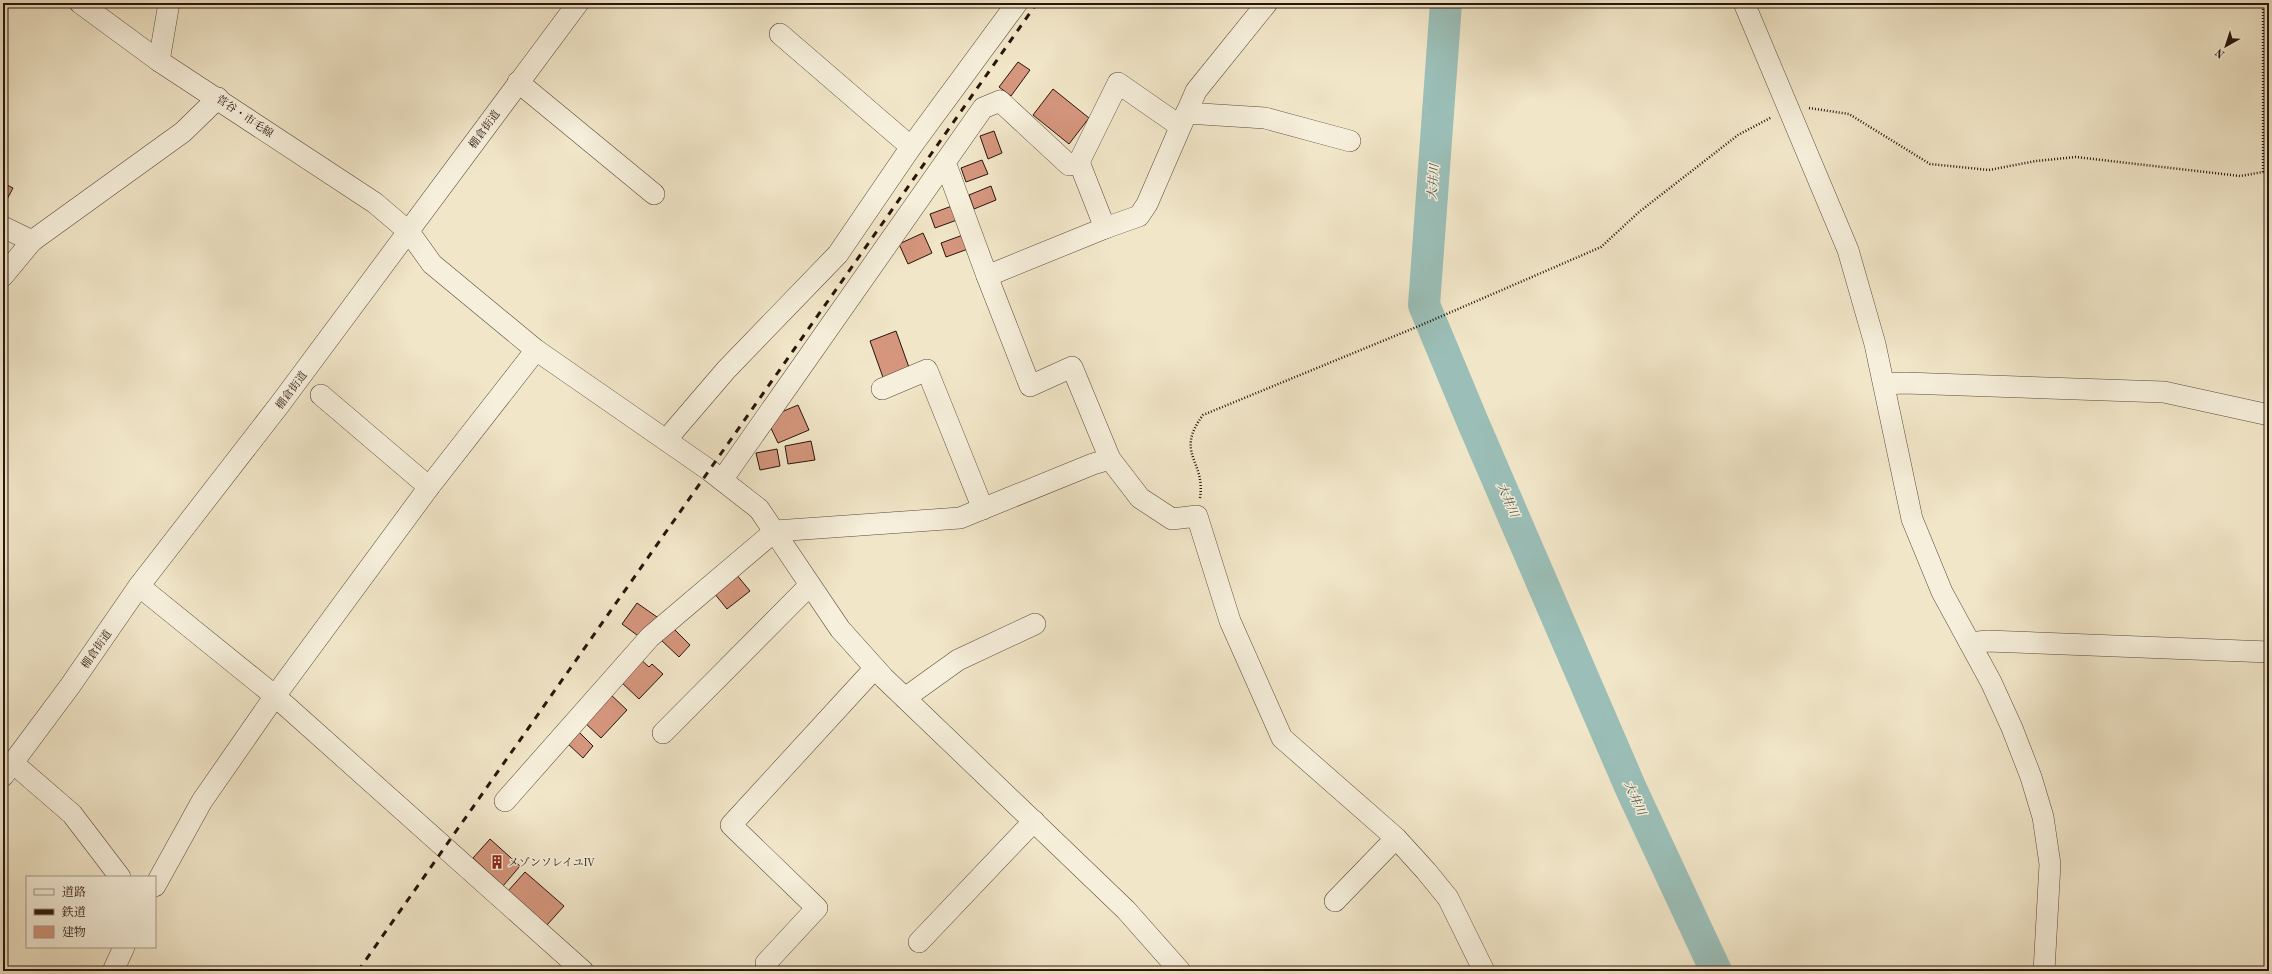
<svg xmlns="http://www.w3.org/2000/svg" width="2272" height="974" font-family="'Old Standard TT','Noto Serif JP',serif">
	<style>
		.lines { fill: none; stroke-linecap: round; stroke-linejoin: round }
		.river { stroke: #9bbfb8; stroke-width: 32 }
		.building { fill: #d5967d; stroke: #28150c }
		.minor-casing { stroke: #5a493b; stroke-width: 22 }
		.path { stroke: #28150c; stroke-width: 2.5; stroke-dasharray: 1 2; stroke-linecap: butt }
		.minor { stroke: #f6efdb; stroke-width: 21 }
		.rail { stroke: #28150c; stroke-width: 3; stroke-dasharray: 7 7; stroke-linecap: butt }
		.labels { text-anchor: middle; stroke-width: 3; stroke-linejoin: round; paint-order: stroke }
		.street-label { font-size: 11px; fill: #28150c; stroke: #f6efdb }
		.poi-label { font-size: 11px; fill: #28150c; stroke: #f6efdb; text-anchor: start }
		.water-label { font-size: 12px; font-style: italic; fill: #505048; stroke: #f6efdb }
	</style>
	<rect width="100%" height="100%" fill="#f1e6c8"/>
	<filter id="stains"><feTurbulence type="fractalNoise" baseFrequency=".005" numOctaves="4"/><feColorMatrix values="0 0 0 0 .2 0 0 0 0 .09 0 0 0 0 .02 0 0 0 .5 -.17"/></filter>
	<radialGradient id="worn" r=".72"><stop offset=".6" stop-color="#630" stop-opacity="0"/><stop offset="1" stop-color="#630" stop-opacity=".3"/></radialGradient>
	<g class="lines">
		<!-- river -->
		<path class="river" d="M1446,3L1424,305L1474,425L1632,791L1716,971"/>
	</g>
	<!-- building -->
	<g class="building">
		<path d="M1018,62L1030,70L1011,96L999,87Z"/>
		<path d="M1053,89L1089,118L1069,144L1033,115Z"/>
		<path d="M994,131L1002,153L988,159L980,136Z"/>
		<path d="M982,160L988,174L966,182L961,168Z"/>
		<path d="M3,183L13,188L3,207Z"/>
		<path d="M991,186L996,200L974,209L969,195Z"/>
		<path d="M952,206L957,220L935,228L930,214Z"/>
		<path d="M923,233L932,253L908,264L899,244Z"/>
		<path d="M963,235L968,249L946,257L941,243Z"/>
		<path d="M896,331L911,373L885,383L870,341Z"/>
		<path d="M798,405L809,430L778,443L769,424L772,416Z"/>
		<path d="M811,441L815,460L788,464L785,446Z"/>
		<path d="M777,449L780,466L760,470L756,453Z"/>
		<path d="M736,574L750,591L727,609L714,593Z"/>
		<path d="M637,603L657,617L641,638L622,624Z"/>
		<path d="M672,627L690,645L679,657L660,639Z"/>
		<path d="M639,658L649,667L652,664L663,674L639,699L619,680Z"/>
		<path d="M609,693L627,710L601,738L583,721Z"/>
		<path d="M578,731L593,746L583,758L567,743Z"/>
		<path d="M490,839L520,866L503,886L473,858Z"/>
		<path d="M525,872L564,906L547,925L508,891Z"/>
	</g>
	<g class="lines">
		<defs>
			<g id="minor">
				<path d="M80,3L159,61L375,203L409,232L432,264L536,350L709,470L759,509L840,629L884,678L1126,910L1180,971"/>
				<path d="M1744,3L1848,250L1875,344L1912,519L1942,592L1991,682L2012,728L2031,777L2043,817L2050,864L2044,971"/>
				<path d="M780,34L911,147"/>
				<path d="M159,61L169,3"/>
				<path d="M518,82L654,194"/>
				<path d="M1186,113L1265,118L1350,141"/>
				<path d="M1079,162L1118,83L1180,126"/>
				<path d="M3,227L32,241L183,132L218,98"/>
				<path d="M1105,228L1139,216L1147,204L1196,91L1267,3"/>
				<path d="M3,276L32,241"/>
				<path d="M987,276L1030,386L1072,367L1110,459"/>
				<path d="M1884,384L1905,383L2164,392L2269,415"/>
				<path d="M882,389L927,370L983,509"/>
				<path d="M321,395L429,487"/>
				<path d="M666,440L726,370L838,254L911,147L1017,3"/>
				<path d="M722,480L983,108L1000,101L1069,165L1079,162L1105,228L987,276L945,162"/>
				<path d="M139,586L275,696L583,971"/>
				<path d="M1970,643L1987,641L2269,652"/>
				<path d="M905,698L958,660L1035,624"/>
				<path d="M663,733L809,586"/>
				<path d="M13,763L72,814L120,877"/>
				<path d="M3,776L70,686L139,586L280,404L578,3"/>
				<path d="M505,801L650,637L775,531L960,518L1093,464L1110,459L1140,498L1172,519L1197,516L1230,621L1282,738L1396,838L1426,871L1448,898L1484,971"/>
				<path d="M155,886L202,801L275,696L429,487L536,350"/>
				<path d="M1335,901L1396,838"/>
				<path d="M919,942L1034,821"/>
				<path d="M766,963L817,908L731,825L875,668"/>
				<path d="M113,971L124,947"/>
			</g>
		</defs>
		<!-- minor casing -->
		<use href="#minor" class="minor-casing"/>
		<!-- path -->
		<g class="path">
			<path d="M2263,3V173"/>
			<path d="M1809,108L1849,114L1930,164L1989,170L2036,161L2076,157L2240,176L2269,171"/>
			<path d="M1200,498C1206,460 1174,454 1203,415L1419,326L1601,247L1639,212L1738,135L1772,117"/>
		</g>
		<!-- minor -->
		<use href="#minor" class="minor"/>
		<!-- rail -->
		<path class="rail" d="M358,971L1037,3"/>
	</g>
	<!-- icons -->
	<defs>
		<symbol id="building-bare" viewBox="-9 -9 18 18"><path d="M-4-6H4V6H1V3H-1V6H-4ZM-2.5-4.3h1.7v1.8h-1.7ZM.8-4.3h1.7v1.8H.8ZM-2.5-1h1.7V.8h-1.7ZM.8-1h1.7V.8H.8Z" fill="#8f2418" stroke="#f6efdb" stroke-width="2.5" paint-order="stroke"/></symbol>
	</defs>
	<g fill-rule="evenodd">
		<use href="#building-bare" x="487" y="852" width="20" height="20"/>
	</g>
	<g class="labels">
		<!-- street labels -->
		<g class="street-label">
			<text transform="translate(245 116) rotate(34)" y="4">菅谷・市毛線</text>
			<text transform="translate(484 129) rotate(-54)" y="4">棚倉街道</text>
			<text transform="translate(291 390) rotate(-53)" y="4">棚倉街道</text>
			<text transform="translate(96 649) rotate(-55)" y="4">棚倉街道</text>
		</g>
		<!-- poi labels -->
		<g class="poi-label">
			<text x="508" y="866">メゾンソレイユⅣ</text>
		</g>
		<!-- water labels -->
		<g class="water-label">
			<text transform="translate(1433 182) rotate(-86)" y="4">大井川</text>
			<text transform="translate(1508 500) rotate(67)" y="4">大井川</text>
			<text transform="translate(1635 798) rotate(66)" y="4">大井川</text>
		</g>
	</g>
	<!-- margin -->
	<rect width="2272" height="974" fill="none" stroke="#f1e6c8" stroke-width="16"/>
	<rect x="4" y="4" width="2264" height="966" fill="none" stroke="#28150c" stroke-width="2"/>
	<rect x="8" y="8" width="2256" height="958" fill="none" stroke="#28150c"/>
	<!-- legend -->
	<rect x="26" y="876" width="130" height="72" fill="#f6efdb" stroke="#a49888"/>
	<rect x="34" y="889" width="20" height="6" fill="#f6efdb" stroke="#a49888"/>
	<text x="62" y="896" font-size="12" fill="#28150c">道路</text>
	<rect x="34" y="909" width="20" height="6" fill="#28150c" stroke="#a49888"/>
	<text x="62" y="916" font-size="12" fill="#28150c">鉄道</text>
	<rect x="34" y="926" width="20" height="12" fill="#d5967d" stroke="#a49888"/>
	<text x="62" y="936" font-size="12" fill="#28150c">建物</text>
	<!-- north arrow -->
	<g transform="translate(2226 46) rotate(219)" stroke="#f6efdb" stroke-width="3" paint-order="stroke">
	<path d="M0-3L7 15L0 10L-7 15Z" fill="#28150c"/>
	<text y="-6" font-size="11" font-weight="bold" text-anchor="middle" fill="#28150c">N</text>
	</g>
	<rect width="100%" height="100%" filter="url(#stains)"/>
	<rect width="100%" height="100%" fill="url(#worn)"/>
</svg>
